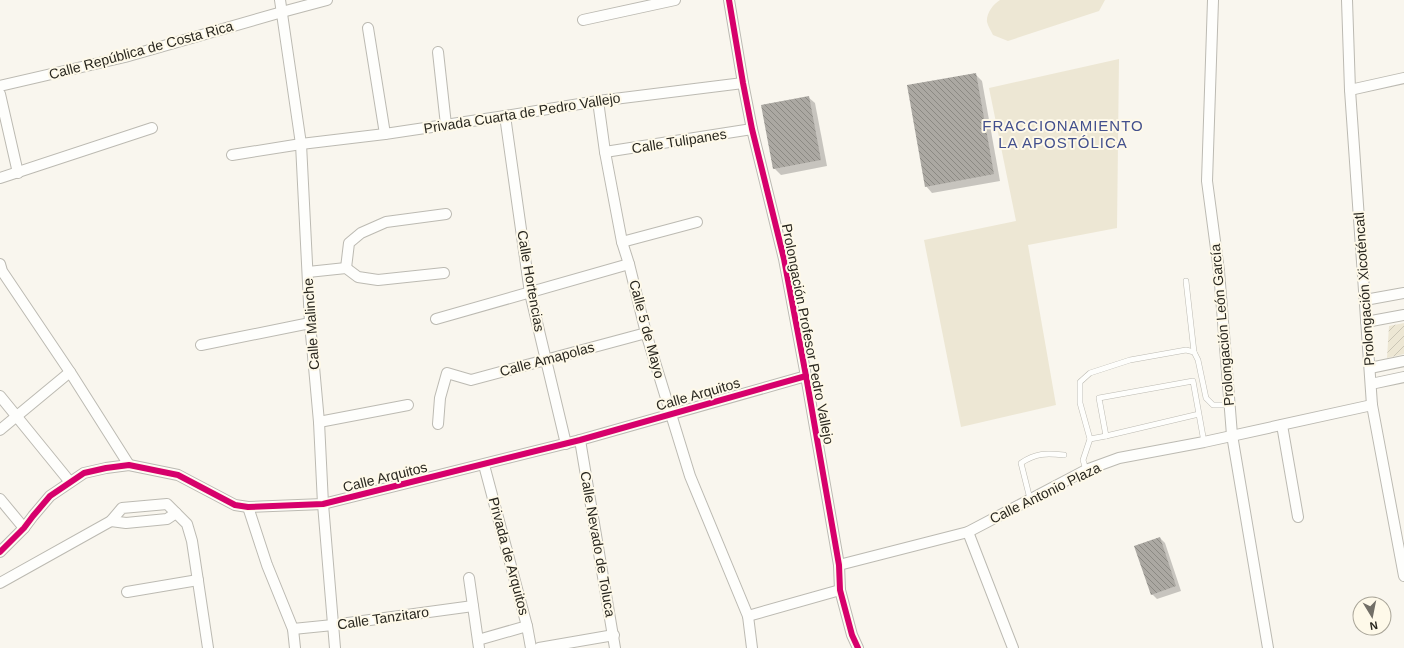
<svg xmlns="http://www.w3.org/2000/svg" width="1404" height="648" font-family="Helvetica,sans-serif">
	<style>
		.grass { fill: #ede7d4 }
		.garden { fill: url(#garden-furrows) }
		.shadow { fill: #0003 }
		.building { fill: url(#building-back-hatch) }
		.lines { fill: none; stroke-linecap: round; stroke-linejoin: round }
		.lane-casing { stroke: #bcbab2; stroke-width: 6 }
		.street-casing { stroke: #bcbab2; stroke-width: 12 }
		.lane { stroke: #fefefc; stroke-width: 5 }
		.street { stroke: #fefefc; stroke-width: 10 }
		.cycleway-casing { stroke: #fef9e9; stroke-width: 8 }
		.cycleway { stroke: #d6006c; stroke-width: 6 }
		.labels { text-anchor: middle; stroke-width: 4; stroke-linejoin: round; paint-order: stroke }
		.street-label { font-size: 14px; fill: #29271f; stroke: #fef9e9 }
		.neighbourhood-label { font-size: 15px; letter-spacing: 1px; fill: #43508d; stroke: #fef9e9 }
	</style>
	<defs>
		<pattern id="garden-furrows" width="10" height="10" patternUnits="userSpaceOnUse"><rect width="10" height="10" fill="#ede7d4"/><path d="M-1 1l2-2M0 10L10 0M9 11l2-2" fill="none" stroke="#cbc6b6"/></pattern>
		<pattern id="building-back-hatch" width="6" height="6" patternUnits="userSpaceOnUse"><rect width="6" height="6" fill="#aba8a2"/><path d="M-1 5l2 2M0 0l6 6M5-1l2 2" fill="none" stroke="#8b8983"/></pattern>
	</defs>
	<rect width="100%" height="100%" fill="#f9f6ee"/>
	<!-- grass -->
	<g class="grass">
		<path d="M1000,0H1105L1099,11L1008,41L993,35C991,31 988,26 987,22C986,14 993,4 1000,0Z"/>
		<path d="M1119,59L1117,228L1028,245L1056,405L961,427L924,240L1016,221L989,88Z"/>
	</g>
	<!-- garden -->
	<path class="garden" d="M1404,323V354L1387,358L1389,326Z"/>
	<!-- shadow -->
	<g class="shadow">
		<path d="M975,74L982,81L1000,181L932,193L926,186Z"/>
		<path d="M808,97L815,103L827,166L781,175L774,168Z"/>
		<path d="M1160,538L1165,543L1181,591L1157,599L1152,594Z"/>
	</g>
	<!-- building -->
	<g class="building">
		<path d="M976,73L994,174L925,187L907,85Z"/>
		<path d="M809,96L821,160L773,169L761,105Z"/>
		<path d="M1160,537L1176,586L1151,595L1134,546Z"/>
	</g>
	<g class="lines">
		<defs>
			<g id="lane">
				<path d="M1186,281L1194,352"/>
				<path d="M1199,414L1106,436L1099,398L1193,381L1204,442"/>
				<path d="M1090,439L1106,436"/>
				<path d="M1086,470L1083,460L1090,439L1080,403V382L1090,373L1130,360L1186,350L1194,352L1198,360L1206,398L1213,405H1229"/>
				<path d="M1030,499L1021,463C1036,453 1046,453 1064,455"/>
			</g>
			<g id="street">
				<path d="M280,0L301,144L310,323L319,422L323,504L335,648"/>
				<path d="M729,0L743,83L752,129L784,259L806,376L839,565L840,590L852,635L858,648"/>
				<path d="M1213,0L1207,181L1219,271L1232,435L1268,648"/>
				<path d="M1347,0L1350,90L1372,405L1404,576"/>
				<path d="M583,20L675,0"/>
				<path d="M368,28L385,134"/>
				<path d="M438,52L446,125"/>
				<path d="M0,86L125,57L282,12L327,0"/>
				<path d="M1350,90L1404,78"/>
				<path d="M0,94L18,173"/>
				<path d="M598,101L605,152L622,242L629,264L646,333L690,476L748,616L752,648"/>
				<path d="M505,116L530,293L566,444"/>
				<path d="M605,152L752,129"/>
				<path d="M232,155L301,144L385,134L505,116L598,101L743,83"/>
				<path d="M0,178L152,128"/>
				<path d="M622,242L697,222"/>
				<path d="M0,264L2,271L70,372L129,465"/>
				<path d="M346,268L349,243L361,233L386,222L446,214"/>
				<path d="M308,272L346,268L358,277L378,280L444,273"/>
				<path d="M1365,300L1404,293"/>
				<path d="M436,319L629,264"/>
				<path d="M1366,322L1404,315"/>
				<path d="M201,345L310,323"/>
				<path d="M1370,368L1404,361"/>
				<path d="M1371,384L1404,377"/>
				<path d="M0,396L70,482"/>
				<path d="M319,422L408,405"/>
				<path d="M438,424L440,398L447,373L471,380L646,333"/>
				<path d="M1282,425L1298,517"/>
				<path d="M0,430L70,372"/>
				<path d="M580,440L615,648"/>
				<path d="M484,465L527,626L531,648"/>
				<path d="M0,499L24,528"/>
				<path d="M248,507L267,565L293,629L295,648"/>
				<path d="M111,521L126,523L167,519L176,513"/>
				<path d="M968,532L1013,648"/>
				<path d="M0,552L24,528L33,516L50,496L84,473L106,468L129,465L178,475L235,505L248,507L323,504L580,440L806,376"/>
				<path d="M839,565L968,532L1086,470L1119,458L1204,442L1372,405"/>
				<path d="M469,578L479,648"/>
				<path d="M0,583L111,521L122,508L167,504L187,524L192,541L208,648"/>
				<path d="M127,592L198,580"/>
				<path d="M748,616L840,590"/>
				<path d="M293,629L333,625L473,606"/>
				<path d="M478,640L527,626"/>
				<path d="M539,648L614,635"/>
			</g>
		</defs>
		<!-- lane casing -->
		<use href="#lane" class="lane-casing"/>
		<!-- street casing -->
		<use href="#street" class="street-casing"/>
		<!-- lane -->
		<use href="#lane" class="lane"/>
		<!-- street -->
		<use href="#street" class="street"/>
		<defs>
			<g id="cycleway">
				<path d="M729,0L743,83L752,129L784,259L806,376L839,565L840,590L852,635L858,648"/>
				<path d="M0,552L24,528L33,516L50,496L84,473L106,468L129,465L178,475L235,505L248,507L323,504L580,440L806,376"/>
			</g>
		</defs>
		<!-- cycleway casing -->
		<use href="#cycleway" class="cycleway-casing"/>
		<!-- cycleway -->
		<use href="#cycleway" class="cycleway"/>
	</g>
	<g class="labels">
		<!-- street labels -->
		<g class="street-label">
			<text transform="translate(141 50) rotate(-15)" y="5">Calle República de Costa Rica</text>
			<text transform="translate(522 113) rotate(-9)" y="5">Privada Cuarta de Pedro Vallejo</text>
			<text transform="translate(679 141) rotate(-9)" y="5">Calle Tulipanes</text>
			<text transform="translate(531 281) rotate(80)" y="5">Calle Hortencias</text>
			<text transform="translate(1364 289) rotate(-94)" y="5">Prolongación Xicoténcatl</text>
			<text transform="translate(311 324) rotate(-94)" y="5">Calle Malinche</text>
			<text transform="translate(1222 325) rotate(-95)" y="5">Prolongación León García</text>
			<text transform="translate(647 329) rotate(75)" y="5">Calle 5 de Mayo</text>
			<text transform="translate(808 334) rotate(79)" y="5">Prolongación Profesor Pedro Vallejo</text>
			<text transform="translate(547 359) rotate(-15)" y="5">Calle Amapolas</text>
			<text transform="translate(698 394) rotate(-16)" y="5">Calle Arquitos</text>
			<text transform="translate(385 477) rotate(-14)" y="5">Calle Arquitos</text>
			<text transform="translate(1045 493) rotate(-26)" y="5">Calle Antonio Plaza</text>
			<text transform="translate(598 544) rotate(80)" y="5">Calle Nevado de Toluca</text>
			<text transform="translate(509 556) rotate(75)" y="5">Privada de Arquitos</text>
			<text transform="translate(383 618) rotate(-8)" y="5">Calle Tanzitaro</text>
		</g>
		<!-- neighbourhood labels -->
		<g class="neighbourhood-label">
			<text x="1063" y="131">FRACCIONAMIENTO<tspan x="1063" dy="17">LA APOSTÓLICA</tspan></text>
		</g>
	</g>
	<!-- north arrow -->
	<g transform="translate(1372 616) rotate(170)"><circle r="19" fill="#fef9e9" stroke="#a9a598"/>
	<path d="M0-3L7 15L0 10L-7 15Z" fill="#726f67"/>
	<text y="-6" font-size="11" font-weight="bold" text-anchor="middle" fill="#29271f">N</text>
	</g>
</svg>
